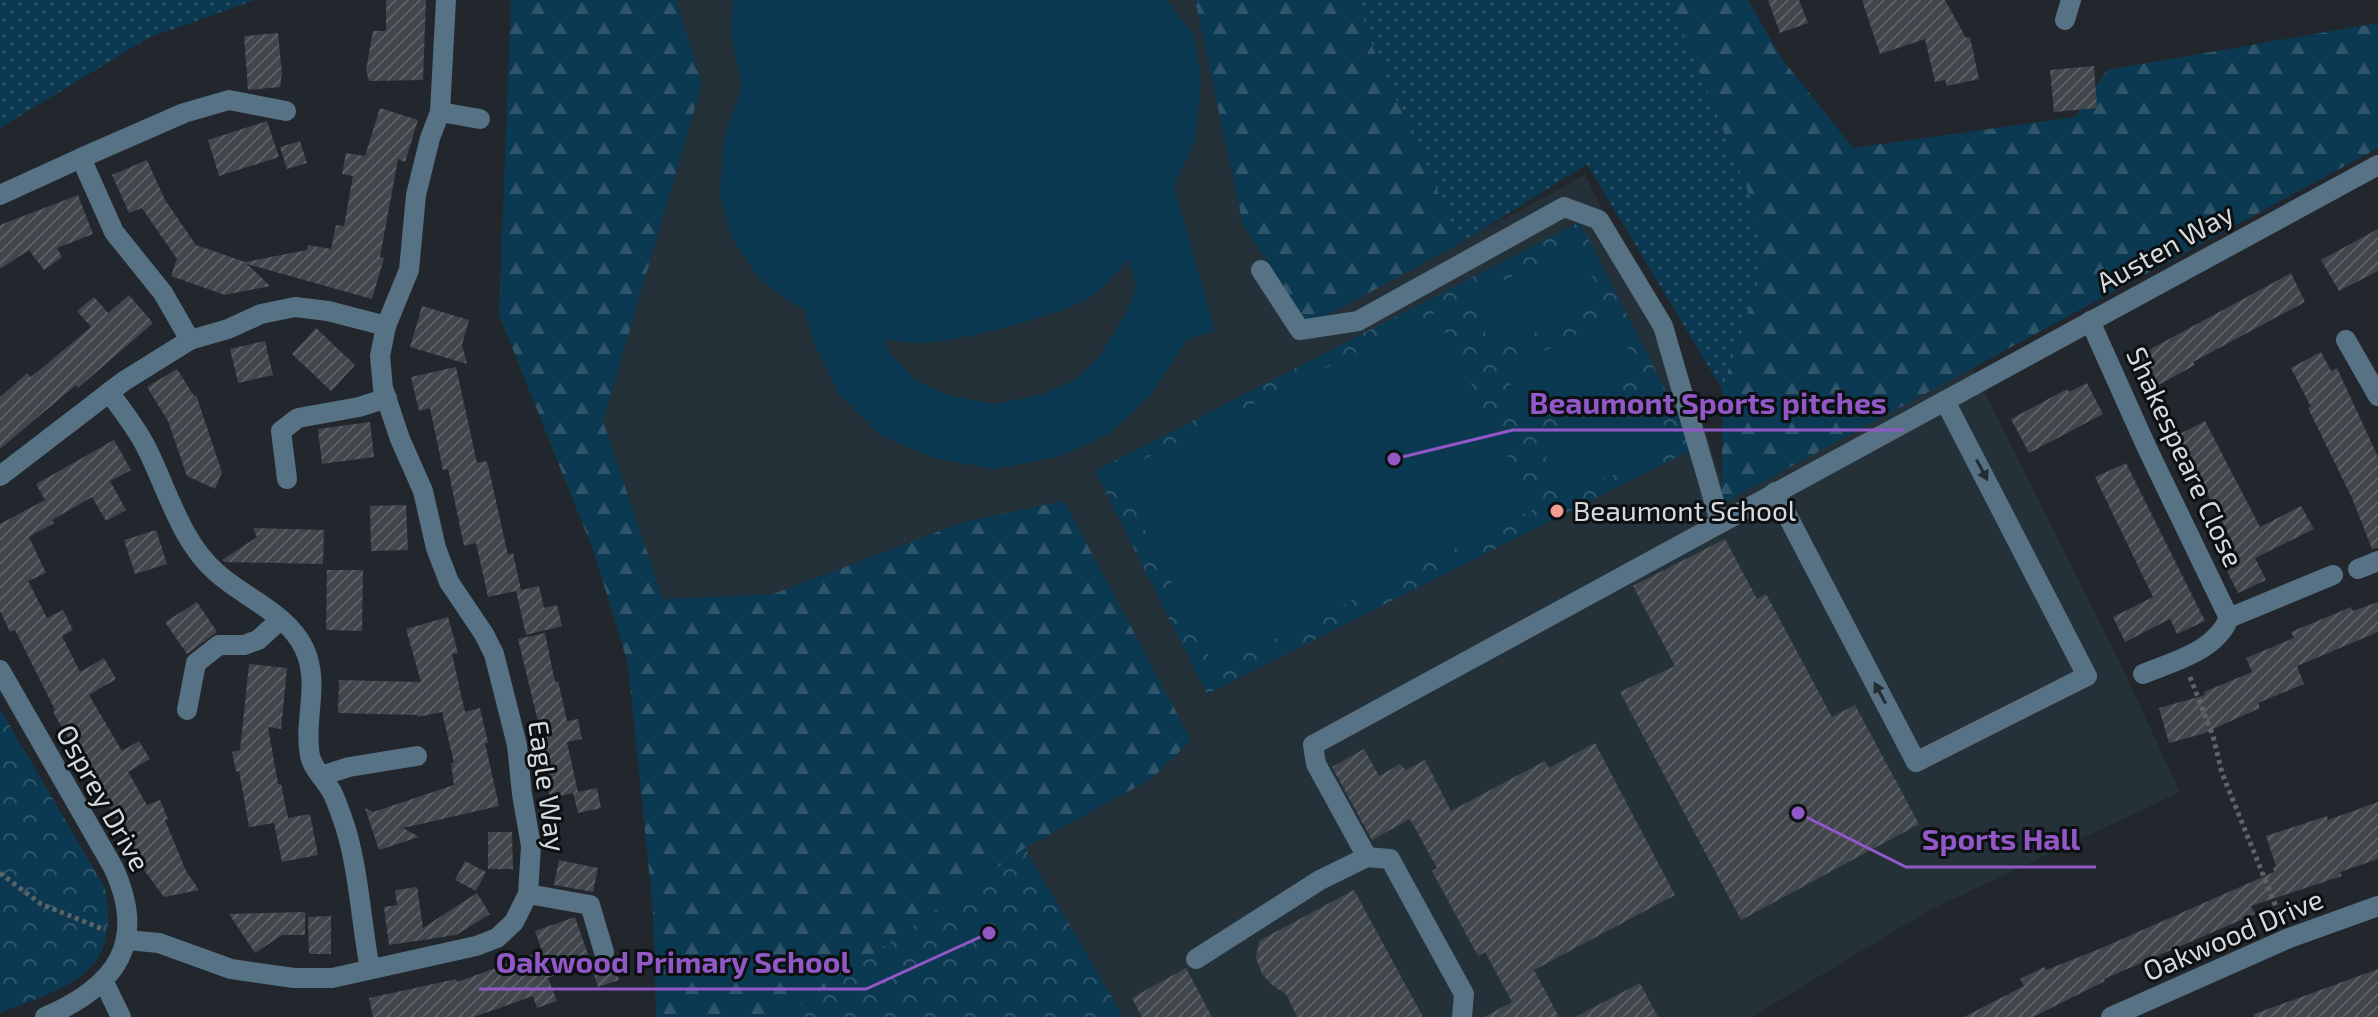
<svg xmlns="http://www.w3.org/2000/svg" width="2378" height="1017" font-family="'Exo 2',sans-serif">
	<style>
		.built { fill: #253139 }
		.grass { fill: url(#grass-dots) }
		.forest { fill: url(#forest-firs) }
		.park { fill: url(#park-crowns) }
		.pitch { fill: #0c3952; fill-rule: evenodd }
		.building { fill: url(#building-hatch) }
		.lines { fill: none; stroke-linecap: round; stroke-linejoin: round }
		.path { stroke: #5e6367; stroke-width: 5; stroke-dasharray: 4 4; stroke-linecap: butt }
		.minor { stroke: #577284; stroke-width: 20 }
		.oneway { fill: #232d34 }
		.poi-dot { fill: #f59c90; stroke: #0d1012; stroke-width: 3 }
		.labels { text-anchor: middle; stroke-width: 6; stroke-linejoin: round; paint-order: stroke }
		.street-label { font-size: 28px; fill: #d7dbde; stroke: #0d1012 }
		.poi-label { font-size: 28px; fill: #d7dbde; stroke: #0d1012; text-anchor: start }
		.leader { fill: none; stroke: #9258c7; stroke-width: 3 }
		.callout-dot { fill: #9258c7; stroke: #0d1012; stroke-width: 3 }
		.callout-label { font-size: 30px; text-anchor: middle; font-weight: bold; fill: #9258c7; stroke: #0d1012; stroke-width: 6; stroke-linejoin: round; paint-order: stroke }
	</style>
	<defs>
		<pattern id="grass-dots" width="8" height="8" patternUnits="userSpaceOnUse" patternTransform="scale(2)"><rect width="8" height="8" fill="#0c3952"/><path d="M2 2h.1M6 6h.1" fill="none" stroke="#2f556a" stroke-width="1.8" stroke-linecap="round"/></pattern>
		<pattern id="forest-firs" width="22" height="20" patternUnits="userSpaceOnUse" patternTransform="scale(2)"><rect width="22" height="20" fill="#0c3952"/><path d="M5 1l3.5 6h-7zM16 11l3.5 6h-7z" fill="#2f556a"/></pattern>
		<pattern id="park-crowns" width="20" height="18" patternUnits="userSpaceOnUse" patternTransform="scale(2)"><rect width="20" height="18" fill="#0c3952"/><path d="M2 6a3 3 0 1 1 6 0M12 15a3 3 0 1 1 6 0" fill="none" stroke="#2f556a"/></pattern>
		<pattern id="building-hatch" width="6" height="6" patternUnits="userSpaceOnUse" patternTransform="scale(2)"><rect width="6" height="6" fill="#40464b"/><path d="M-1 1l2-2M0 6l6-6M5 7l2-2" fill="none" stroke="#5b6064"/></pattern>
	</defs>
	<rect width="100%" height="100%" fill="#21272c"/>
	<!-- built -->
	<path class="built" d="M676,0H1195L1243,225L1309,324L1585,175L1692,389L1722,481L1967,357L2122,667L2180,792L1928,911L1752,1017H783L1025,848L1151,779L964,522L773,594L663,599L603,421L702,84Z"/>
	<!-- grass -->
	<g class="grass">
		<path d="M0,0H255L148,38L0,128Z"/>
		<path d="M1357,0H1670L1750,195L1764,264L1722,389L1587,164L1461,243L1374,51Z"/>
	</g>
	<!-- forest -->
	<g class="forest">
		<path d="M511,0H676L702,84L603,421L663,599L773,594L964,522L1064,501L1191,740L1151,779L1025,848L783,1017H656L653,911L628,664L594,552L499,315Z"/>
		<path d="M1195,0H1357L1374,51L1461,243L1309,325L1243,225Z"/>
		<path d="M1670,0H1748L1782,59L1853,148L2075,117L2107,70L2378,23V148L1722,504V389L1764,264L1751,199Z"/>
	</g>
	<!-- park -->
	<g class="park">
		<path d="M1580,222L1695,448L1207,694L1095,471Z"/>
		<path d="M0,709L105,888C122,976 67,986 0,1013Z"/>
		<path d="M1025,848L1123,1017H783Z"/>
	</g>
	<!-- pitch -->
	<g class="pitch">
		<path d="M733,0H1167L1194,36L1201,78L1196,139L1174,186L1215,331L1187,340L1150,396L1108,435L1058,457L995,469L933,458L880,435L839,394L814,343L804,309L790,302L757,276L732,238L720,197L723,142L742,86L731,35ZM1129,260L1136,288L1126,312L1100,356L1073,381L1040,395L994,404L951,396L917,381L892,356L884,340C895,340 909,344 921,343C956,342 1060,316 1089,298C1105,288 1115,271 1129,260Z"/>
		<path d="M1575,244L1603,298L1496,353L1468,299Z"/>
		<path d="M1435,313L1534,509L1215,669L1116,473Z"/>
		<path d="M1612,317L1639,371L1532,426L1504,371Z"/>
		<path d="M1646,389L1674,444L1567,498L1540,444Z"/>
	</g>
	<!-- building -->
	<g class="building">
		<path d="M386,0H426L423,80L369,81L366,70L373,31H386Z"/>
		<path d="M1768,0H1799L1808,23L1780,33Z"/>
		<path d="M1862,0H1945L1966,38L1970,37L1979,79L1947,86L1945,80L1935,82L1925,39L1880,54Z"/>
		<path d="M278,33L282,73L280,87L248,90L244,36Z"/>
		<path d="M2094,66L2097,108L2054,112L2050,70Z"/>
		<path d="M380,108L418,120L405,162L398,159L380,257L384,258L372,299L247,264L270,286L225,295L171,276L177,259L142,208L129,213L112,175L147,160L165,200L196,245L245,262L307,250L308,245L331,249L336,225L344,226L353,176L342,174L346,153L365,156Z"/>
		<path d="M267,121L279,157L219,176L208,140Z"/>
		<path d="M300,141L307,163L287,169L280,147Z"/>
		<path d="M78,195L93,234L57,248L62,257L44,270L29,250L0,269V225Z"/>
		<path d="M2378,229V271L2339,291L2321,260Z"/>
		<path d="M2291,273L2305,302L2193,362L2195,365L2153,388L2136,357Z"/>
		<path d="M129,295L153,323L78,388L76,385L0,449V397L27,373L31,377L91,327L77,311L94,297L108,313Z"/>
		<path d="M422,306L469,320L462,345L467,364L410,347Z"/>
		<path d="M316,328L355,365L331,391L292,354Z"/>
		<path d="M265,341L273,375L238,383L230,349Z"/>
		<path d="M2321,352L2331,371L2337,368L2378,457V548L2372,549L2352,498L2308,408L2311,407L2291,368Z"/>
		<path d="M456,367L477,463L486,461L488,465L508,555L513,553L521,590L539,586L544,608L557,605L562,626L526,635L516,591L488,597L476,543L464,546L448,469L443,470L430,408L419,411L411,377Z"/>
		<path d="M177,369L194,396L196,395L222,472L215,489L187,476L168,421L147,387Z"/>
		<path d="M2087,383L2103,414L2029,453L2011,419L2067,389L2069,392Z"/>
		<path d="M2205,421L2260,527L2301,506L2314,529L2255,558L2266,580L2238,593L2217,551L2233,543L2198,476L2192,479L2172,438Z"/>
		<path d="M370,422L374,457L322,464L318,429Z"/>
		<path d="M114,440L131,470L110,481L126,510L106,521L92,497L52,520L54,523L29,537L46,573L28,581L47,618L63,610L73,630L62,636L80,672L104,658L116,679L89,695L122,751L139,741L150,759L128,772L147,805L160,800L168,819L165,820L186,871L199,890L164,897L142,867L120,816L116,819L53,712L55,710L15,630L10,632L0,611V524L45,500L36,484Z"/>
		<path d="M2126,463L2205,621L2177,634L2170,619L2125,642L2113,617L2153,597L2095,477Z"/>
		<path d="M406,505L408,550L371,551L370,506Z"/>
		<path d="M253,528L324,530L323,564L224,562L222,560L257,537Z"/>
		<path d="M156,530L167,564L135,574L124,540Z"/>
		<path d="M1725,539L1757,599L1766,594L1832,717L1855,705L1919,824L1741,920L1620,692L1675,666L1633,586Z"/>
		<path d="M327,570H363L362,631L326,630Z"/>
		<path d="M197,602L217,632L187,654L165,622Z"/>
		<path d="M2378,602V632L2297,666L2304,684L2258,703L2260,708L2202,734L2169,743L2159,708L2205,695L2204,692L2252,672L2246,658L2294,638L2291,632L2351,607L2353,611Z"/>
		<path d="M448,617L458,653L452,654L465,712L480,708L488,743H485L499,806L403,828L419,837L379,850L365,808L373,812L454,785L451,763H454L442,712L418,717L417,715L338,713L339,680L421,682L406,629Z"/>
		<path d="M545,633L555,682L558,681L567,721L578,719L582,739L567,742L578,792L550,798L542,760L547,759L518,639Z"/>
		<path d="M249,664L287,668L281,729L268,727L278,784H281L288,818L310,814L318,855L282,862L274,823L249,827L239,771L236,772L232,752L240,750Z"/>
		<path d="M1595,743L1675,895L1534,970L1559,1017H1484L1512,1002L1485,952L1478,956L1432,871L1437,868L1410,819L1372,840L1332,767L1364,749L1379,776L1400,764L1406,770L1425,760L1451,811L1545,761L1549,768Z"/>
		<path d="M597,788L601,808L578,813L573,793Z"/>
		<path d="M2378,802V859L2340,872L2342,876L2251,906L2255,914L2104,979L2105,981L2033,1017H1964L2024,986L2020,979L2044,967L2046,970L2097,950L2274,872L2273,868L2276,866L2266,836L2327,816L2328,820Z"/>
		<path d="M488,832H512L513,869H488Z"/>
		<path d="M559,860L598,868L593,892L554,885Z"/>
		<path d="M465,861L486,872L476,891L455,880Z"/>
		<path d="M417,887L423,928L477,893L490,914L456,935L389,945L384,907L397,905L395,890Z"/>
		<path d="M1354,890L1423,1017H1297L1286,994L1272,985L1262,974L1256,958L1259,941Z"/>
		<path d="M305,912V935H282L255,953L229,914Z"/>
		<path d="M331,916V954H309L308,917Z"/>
		<path d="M575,917L591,963L548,978L557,1001L537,1008L533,996L474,1017H373L369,998L456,979L457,982L542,951L535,931Z"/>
		<path d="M613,961L619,980L598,987L591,965L597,963L607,965Z"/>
		<path d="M1186,968L1212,1017H1142L1132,998Z"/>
		<path d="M2378,969V1017H2254V1014Z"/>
		<path d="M1640,983L1658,1017H1575Z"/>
	</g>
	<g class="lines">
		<!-- path -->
		<g class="path">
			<path d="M2190,677L2213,736L2222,773L2281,919"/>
			<path d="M0,873L41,904L105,930"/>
		</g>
		<!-- minor -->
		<g class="minor">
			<path d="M2065,20L2071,0"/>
			<path d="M440,112L480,119"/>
			<path d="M0,195L81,158"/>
			<path d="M1261,270L1300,330L1358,321L1564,207L1599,220L1663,326L1720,522"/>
			<path d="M2090,321L2147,448L2229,618C2216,651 2174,661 2143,674"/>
			<path d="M190,340L163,293L114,232L81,158L184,113L229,100L286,111"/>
			<path d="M2346,340L2378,396"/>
			<path d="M109,392C122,410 136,427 146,447C168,490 180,541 217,573C245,598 287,613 304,648C321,684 303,719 310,756C313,769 325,780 332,792C337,802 341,815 345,826C359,871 361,922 370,969"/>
			<path d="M0,476L124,381L190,340L228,329L261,314L295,307L328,311L386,326"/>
			<path d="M287,479L281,431L298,418L359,407L387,398"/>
			<path d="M1775,492L1916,762L2087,676L1945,401"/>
			<path d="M2358,569L2378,561"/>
			<path d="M2229,618L2333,575"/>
			<path d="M0,670L113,867C148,942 117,986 45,1017"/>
			<path d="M187,710L196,663L219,645H244L258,640L280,620"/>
			<path d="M321,776L349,767L417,756"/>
			<path d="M1367,857L1316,764L1313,745L2378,165"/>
			<path d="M528,894L590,905L604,952"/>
			<path d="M128,940L159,943L231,969L294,978H332L476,946L497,938L514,922L528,894L531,846L522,794L517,745L494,654L484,634L449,582L436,548L423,491L400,439L383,388L380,356L386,326L409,270L416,195L430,138L440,112L446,0"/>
			<path d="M1196,959L1320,880L1367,857L1390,859L1464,994L1462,1017"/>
			<path d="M103,980L121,1017"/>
			<path d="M2111,1017L2289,938L2378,906"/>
		</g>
	</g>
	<!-- one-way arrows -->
	<defs><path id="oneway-solid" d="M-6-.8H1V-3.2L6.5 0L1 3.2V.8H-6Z" transform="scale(2)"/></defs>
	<g class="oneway">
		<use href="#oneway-solid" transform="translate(1982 470) rotate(62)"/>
		<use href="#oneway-solid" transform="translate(1880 693) rotate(-118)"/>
	</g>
	<!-- markers -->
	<circle class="poi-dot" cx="1557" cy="511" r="8"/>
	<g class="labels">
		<!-- street labels -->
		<g class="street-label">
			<text transform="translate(2165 248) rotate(-29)" y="10">Austen Way</text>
			<text transform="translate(2185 457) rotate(65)" y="10">Shakespeare Close</text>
			<text transform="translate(547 786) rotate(82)" y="10">Eagle Way</text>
			<text transform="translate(103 798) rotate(61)" y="10">Osprey Drive</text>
			<text transform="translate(2233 935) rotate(-23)" y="10">Oakwood Drive</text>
		</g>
		<!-- poi labels -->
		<g class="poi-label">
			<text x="1573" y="521">Beaumont School</text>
		</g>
	</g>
	<!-- callouts -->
	<path class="leader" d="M1394 459L1513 430H1903M1798 813L1906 867H2096M989 933L866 989H479"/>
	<g class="callout-dot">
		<circle cx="1394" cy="459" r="8"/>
		<circle cx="1798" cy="813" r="8"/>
		<circle cx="989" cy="933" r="8"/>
	</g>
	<g class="callout-label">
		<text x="1708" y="414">Beaumont Sports pitches</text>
		<text x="2001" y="850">Sports Hall</text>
		<text x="673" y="973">Oakwood Primary School</text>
	</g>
</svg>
